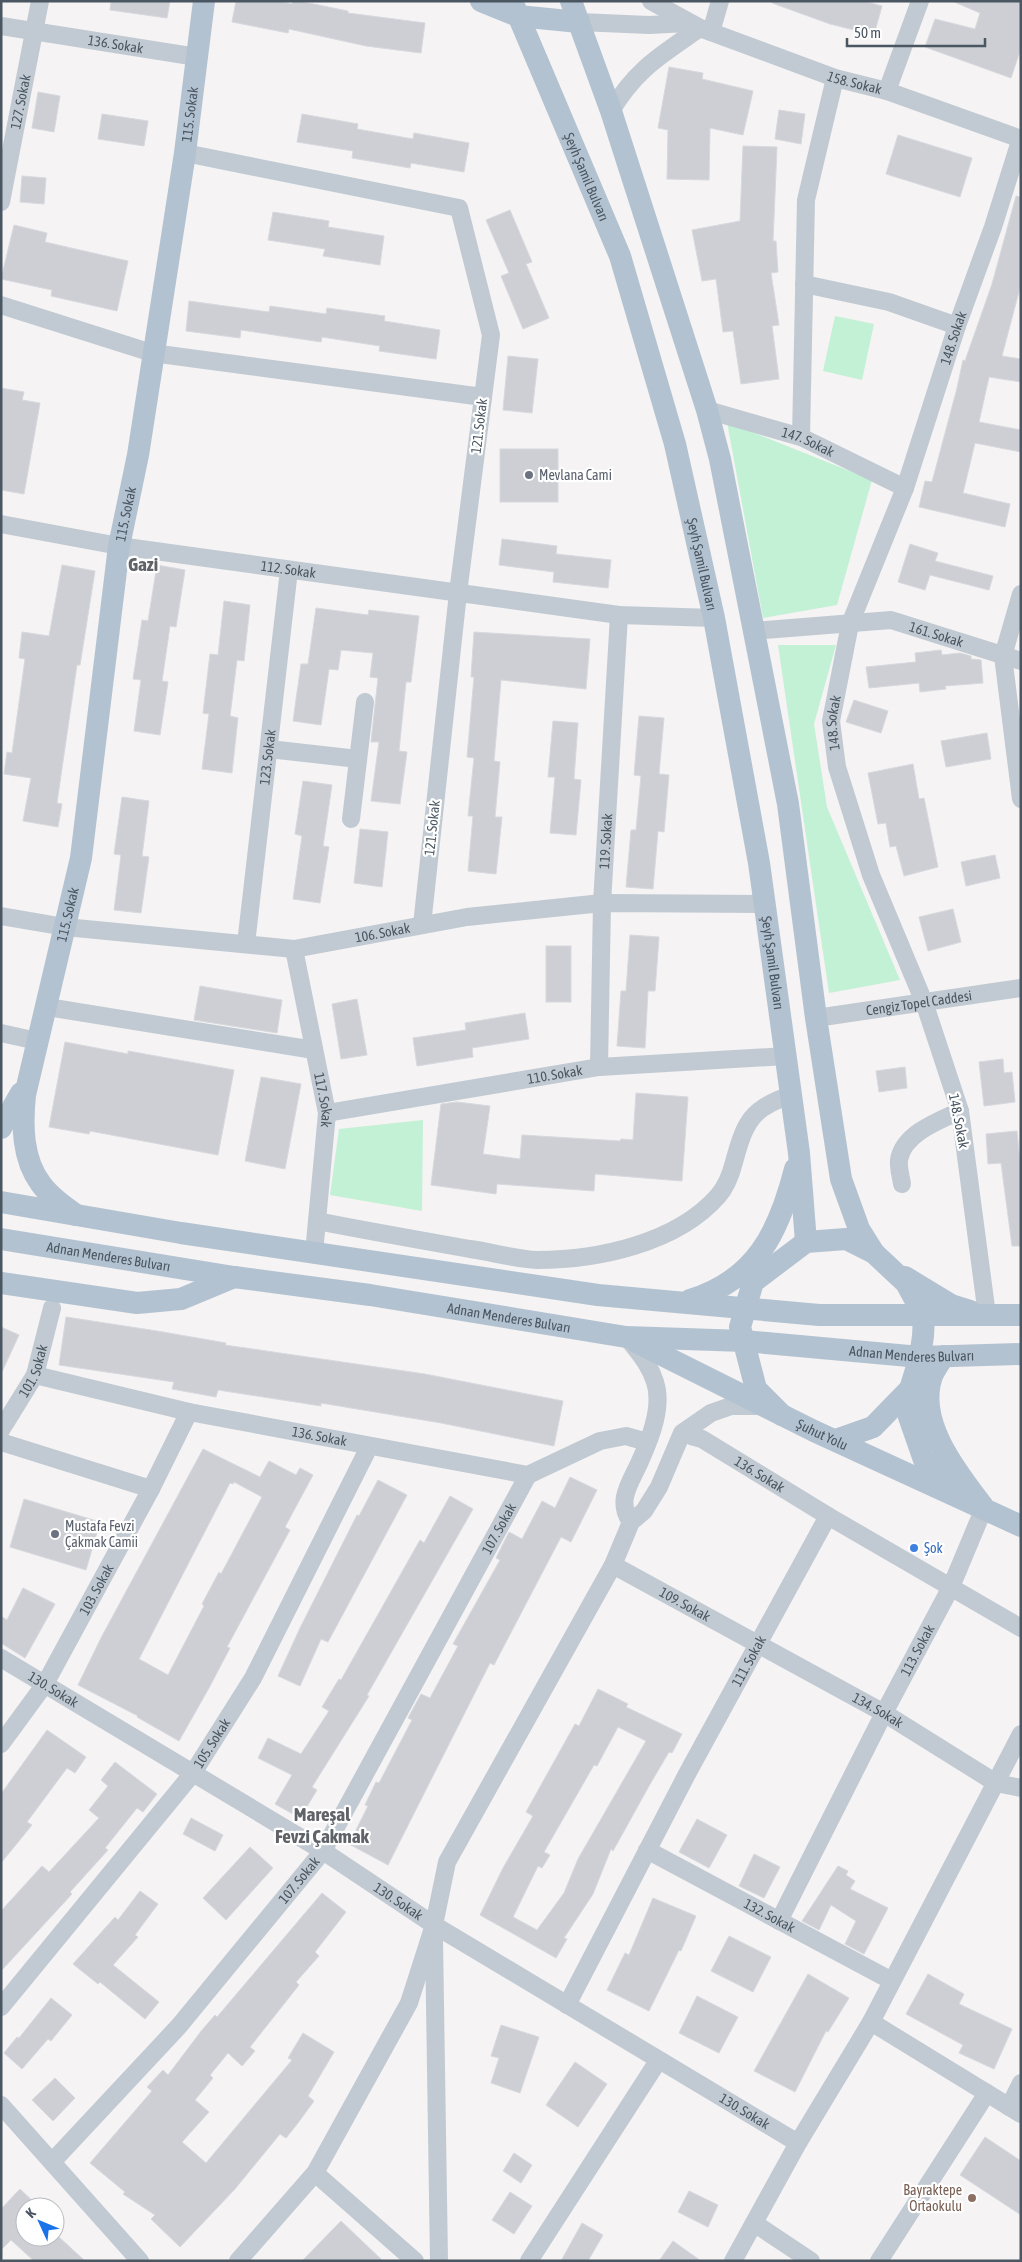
<svg xmlns="http://www.w3.org/2000/svg" width="1022" height="2262" font-family="'Asap Condensed',sans-serif">
	<style>
		.green { fill: #c3f1d5 }
		.building { fill: #cdcfd5; stroke: #d7d9de; fill-rule: evenodd }
		.lines { fill: none; stroke-linecap: round; stroke-linejoin: round }
		.minor { stroke: #c1cad2; stroke-width: 18 }
		.major { stroke: #b3c2d1; stroke-width: 22 }
		.worship-dot { fill: #6b7280; stroke: #fff; stroke-width: 2 }
		.shop-dot { fill: #3f7fe0; stroke: #fff; stroke-width: 2 }
		.education-dot { fill: #8d6e63; stroke: #fff; stroke-width: 2 }
		.labels { text-anchor: middle; stroke-width: 4.5; stroke-linejoin: round; paint-order: stroke }
		.street-label { font-size: 14px; fill: #4a5661; stroke: #fff }
		.worship-label { font-size: 14px; fill: #5b616d; stroke: #fff; text-anchor: start }
		.shop-label { font-size: 14px; fill: #366cbe; stroke: #fff; text-anchor: start }
		.education-label { font-size: 14px; fill: #785e54; stroke: #fff; text-anchor: end }
		.district-label { font-size: 19px; font-weight: bold; fill: #5f6368; stroke: #fff }
	</style>
	<rect width="100%" height="100%" fill="#f5f3f3"/>
	<!-- green -->
	<g class="green">
		<path d="M835,316L874,324L862,380L823,371Z"/>
		<path d="M727,422L872,480L837,605L763,618Z"/>
		<path d="M778,645H836L814,724L827,807L900,980L829,993Z"/>
		<path d="M423,1120L422,1211L330,1195L339,1129Z"/>
	</g>
	<!-- building -->
	<g class="building">
		<path d="M111,1H170L167,18L110,10Z"/>
		<path d="M236,1H279L292,4L293,1H299L348,11V13L425,23L421,53L366,46L289,29L288,33L232,22Z"/>
		<path d="M772,1H864L882,6L874,35L830,24L772,3Z"/>
		<path d="M952,1H1021V48L1011,78L925,47L935,19L975,29L980,13Z"/>
		<path d="M669,67L703,73L702,79L753,91L743,135L710,128L709,180L667,179L668,130L658,128Z"/>
		<path d="M38,92L60,96L54,132L32,128Z"/>
		<path d="M779,110L805,114L801,144L775,139Z"/>
		<path d="M102,114L148,121L144,146L98,139Z"/>
		<path d="M302,114L358,124L357,129L413,139L414,133L469,143L464,172L411,163L410,168L352,158L353,151L297,142Z"/>
		<path d="M898,135L972,158L960,197L886,174Z"/>
		<path d="M743,146L777,147L773,241H776L778,272L771,273L779,325L772,326L779,379L741,384L733,331L723,332L716,279L702,281L692,230L740,221Z"/>
		<path d="M22,176L46,178L44,204L20,202Z"/>
		<path d="M1016,196L1021,197V284L1002,356L1021,359V382L989,377L979,422L1021,430V452L975,443L963,493L1010,504L1005,527L919,507L925,481L932,482L957,388L963,360L965,361L992,284Z"/>
		<path d="M510,210L532,262L526,264L549,318L523,329L501,276L509,273L486,220Z"/>
		<path d="M273,212L329,221L328,227L384,236L380,265L323,256L325,249L268,240Z"/>
		<path d="M14,225L47,233L45,242L128,261L117,311L51,296L52,290L1,279Z"/>
		<path d="M189,301L269,312L270,306L326,314L327,308L385,316L384,321L440,330L436,359L379,351L380,346L322,337L321,342L241,330L240,338L186,331Z"/>
		<path d="M508,356L538,359L532,413L503,410Z"/>
		<path d="M1,388L24,392L22,400L40,403L24,494L1,490Z"/>
		<rect x="500" y="449" width="58" height="53"/>
		<path d="M502,539L557,546L556,554L611,560L608,588L553,582L554,572L499,565Z"/>
		<path d="M910,544L938,553L935,561L993,576L989,590L930,575L925,590L898,582Z"/>
		<path d="M62,565L95,571L80,665H77L57,803L62,804L58,827L23,821L31,778L4,774L7,752L12,753L25,659L19,658L22,632L49,636Z"/>
		<path d="M157,565L185,570L176,627L170,626L162,681L168,682L160,735L134,731L141,680L133,679L142,620L148,621Z"/>
		<path d="M224,601L250,605L244,661L237,660L230,716L238,718L232,773L202,769L209,714L203,713L210,654L218,655Z"/>
		<path d="M316,608L368,615L369,610L419,616L411,682H406L399,751L407,752L400,804L371,801L379,742H371L378,678L370,677L373,653L341,650L338,670L329,669L321,725L293,721L301,664H308Z"/>
		<path d="M474,632L590,639L586,689L501,680L494,761L500,762L495,817H502L496,874L468,871L473,816H468L474,758L467,757L474,677H471Z"/>
		<path d="M941,650L942,655L960,653L971,656V659L981,660L983,683L945,686L946,689L920,692L919,683L869,688L866,667L916,662L915,653Z"/>
		<path d="M854,700L888,711L881,733L846,722Z"/>
		<path d="M639,716L664,718L659,774L669,775L664,832L658,831L653,889L626,887L631,830H636L641,776L634,775Z"/>
		<path d="M553,721L578,723L574,779L581,780L576,835L550,833L555,777H548Z"/>
		<path d="M987,733L991,759L946,767L941,741Z"/>
		<path d="M913,764L919,799L924,798L938,867L904,876L896,846L890,847L886,823L878,824L868,773Z"/>
		<path d="M303,781L332,785L323,846L329,847L320,903L293,899L302,836L295,834Z"/>
		<path d="M122,797L149,801L142,856L149,857L141,913L114,910L121,855L114,854Z"/>
		<path d="M360,829L388,832L382,887L354,883Z"/>
		<path d="M995,855L1000,878L966,886L961,862Z"/>
		<path d="M953,909L961,942L928,951L919,917Z"/>
		<path d="M630,935L659,937L655,991H648L645,1048L617,1046L621,991H626Z"/>
		<rect x="546" y="946" width="25" height="56"/>
		<path d="M200,986L282,1000L277,1033L194,1020Z"/>
		<path d="M357,999L367,1055L341,1059L332,1004Z"/>
		<path d="M525,1013L529,1039L472,1048L473,1057L417,1066L413,1038L466,1030L465,1023Z"/>
		<path d="M65,1042L128,1054V1051L234,1070L218,1155L90,1131L89,1134L49,1127Z"/>
		<path d="M1003,1059L1004,1073L1012,1072L1015,1102L984,1106L979,1062Z"/>
		<path d="M905,1067L907,1088L879,1092L876,1071Z"/>
		<path d="M261,1077L301,1084L285,1169L245,1161Z"/>
		<path d="M636,1093L688,1097L682,1181L595,1174L594,1191L497,1184L496,1194L431,1185L441,1104L457,1102L490,1106L483,1154L520,1159L522,1135L620,1141L621,1139L633,1140Z"/>
		<path d="M1017,1131L1021,1172V1246H1012L1001,1163L988,1164L986,1134Z"/>
		<path d="M66,1317L157,1331L226,1343L225,1345L425,1374L563,1401L554,1446L441,1423L321,1403V1406L218,1390L216,1397L172,1389L174,1382L59,1365Z"/>
		<path d="M1,1327L19,1335L1,1374Z"/>
		<path d="M203,1449L260,1477L269,1461L296,1475L300,1468L313,1475L285,1527L290,1530L227,1647L230,1648L209,1688L179,1741L137,1717L138,1716L78,1685L102,1636ZM234,1482L262,1497L221,1574L219,1572L202,1604L204,1606L168,1675L139,1659L230,1483L233,1484Z"/>
		<path d="M570,1477L597,1490L571,1542L561,1537L494,1665L490,1663L388,1865L349,1844L368,1806L365,1805L376,1782L379,1783L412,1720L408,1718L421,1694L430,1698L458,1646L453,1644L500,1560L496,1558L509,1532L522,1539L542,1501L555,1508Z"/>
		<path d="M378,1480L407,1495L328,1642L321,1639L300,1686L278,1676L300,1628L357,1515L359,1516Z"/>
		<path d="M450,1496L473,1509L367,1695L369,1696L312,1787L317,1790L300,1818L275,1804L292,1775L258,1758L268,1738L301,1754L329,1711L322,1707L339,1679L341,1680L420,1540L424,1543Z"/>
		<path d="M24,1499L100,1522L86,1570L10,1547Z"/>
		<path d="M23,1588L55,1604L25,1658L1,1643V1616L7,1620Z"/>
		<path d="M598,1689L628,1704L626,1707L682,1734L672,1753L669,1752L649,1786L613,1851L611,1849L593,1894L564,1938L567,1939L556,1958L480,1915L503,1868L533,1816L526,1812L575,1724L579,1726ZM618,1727L646,1741L578,1859L564,1893L537,1930L513,1917L538,1866L542,1868L550,1855L544,1852L594,1765L597,1766Z"/>
		<path d="M47,1730L86,1757L75,1773L67,1768L27,1822L32,1825L1,1863V1794Z"/>
		<path d="M115,1762L157,1794L143,1812L137,1808L105,1848L108,1850L70,1892L72,1894L1,1971V1911L42,1866L49,1872L99,1818L89,1810L108,1786L101,1780Z"/>
		<path d="M191,1818L223,1835L215,1851L183,1834Z"/>
		<path d="M697,1819L727,1835L709,1868L679,1852Z"/>
		<path d="M250,1847L273,1868L226,1920L203,1898Z"/>
		<path d="M754,1854L780,1867L764,1898L739,1886Z"/>
		<path d="M838,1866L848,1871L846,1875L855,1881L850,1889L888,1908L864,1954L845,1944L856,1921L831,1905L819,1930L802,1921Z"/>
		<path d="M140,1891L158,1904L135,1935L138,1937L113,1965L159,2002L145,2019L100,1982L98,1984L73,1964L115,1917L118,1920Z"/>
		<path d="M322,1893L346,1912L315,1952L319,1956L296,1982L299,1985L250,2047L255,2051L242,2066L228,2053L210,2075L213,2078L195,2100L209,2112L182,2142L206,2163L292,2060L288,2058L303,2033L334,2052L308,2096L314,2101L298,2123L286,2138L280,2134L235,2189L180,2247L151,2219L155,2215L123,2194L125,2192L90,2163L152,2091L147,2087L163,2070L168,2075L202,2030L215,2015L217,2017Z"/>
		<path d="M653,1898L696,1916L681,1951L679,1950L649,2011L607,1990L625,1953L629,1955Z"/>
		<path d="M729,1936L771,1957L753,1992L711,1971Z"/>
		<path d="M808,1974L849,1998L828,2032L826,2031L795,2092L754,2071Z"/>
		<path d="M928,1974L964,1994L959,2004L1012,2029L994,2069L959,2053L963,2045L906,2014Z"/>
		<path d="M697,1996L738,2017L719,2053L679,2033Z"/>
		<path d="M51,1998L72,2015L51,2041L48,2039L22,2069L4,2053L17,2037L19,2038Z"/>
		<path d="M501,2025L539,2037L520,2093L491,2083L499,2058L491,2056Z"/>
		<path d="M575,2062L607,2084L578,2127L546,2105Z"/>
		<path d="M55,2078L75,2098L53,2121L32,2100Z"/>
		<path d="M985,2137L1021,2161V2215L960,2175Z"/>
		<path d="M514,2153L532,2165L521,2183L503,2171Z"/>
		<path d="M20,2189L39,2207H25V2237H59L85,2261H34L11,2240L1,2250V2209Z"/>
		<path d="M689,2191L718,2205L708,2227L678,2212Z"/>
		<path d="M510,2192L532,2206L514,2234L492,2220Z"/>
		<path d="M341,2221L383,2261H302Z"/>
		<path d="M582,2223L603,2235L588,2261H561Z"/>
		<path d="M673,2241L701,2261H659Z"/>
	</g>
	<g class="lines">
		<!-- minor -->
		<g class="minor">
			<path id="s1" d="M651,1L700,28L835,78L887,91L1021,139"/>
			<path d="M579,22L649,25L689,23"/>
			<path id="s2" d="M1,26L197,57"/>
			<path d="M711,32L720,1"/>
			<path d="M887,91L920,1"/>
			<path d="M611,111C636,69 660,56 700,28"/>
			<path d="M185,153L459,208L491,335L458,593L422,925"/>
			<path id="s3" d="M1,202L40,1"/>
			<path d="M804,284L889,302L957,326"/>
			<path d="M1,305L152,353L483,397"/>
			<path id="s4" d="M707,410L801,437L905,488"/>
			<path d="M801,437L806,200L835,78"/>
			<path id="s5" d="M1,524L119,546L619,615L714,618"/>
			<path d="M1021,594L1003,656L1021,799"/>
			<path id="s6" d="M753,631L891,620L1021,661"/>
			<path d="M269,749L358,759"/>
			<path d="M351,819L365,702"/>
			<path id="s7" d="M1,916L65,927L294,949L467,917L602,903L764,904"/>
			<path id="s8" d="M246,944L289,570"/>
			<path id="s9" d="M294,949L327,1113L314,1253"/>
			<path d="M47,1007L314,1050"/>
			<path id="s10" d="M816,1018L1021,988"/>
			<path d="M1,1033L37,1041"/>
			<path id="s11" d="M599,1067L602,903L619,615"/>
			<path id="s12" d="M327,1113L599,1067L786,1056"/>
			<path d="M902,1184C901,1177 898,1167 899,1160C903,1134 938,1121 960,1111"/>
			<path d="M317,1221C368,1231 419,1240 470,1249C492,1252 515,1259 537,1260C598,1260 677,1243 718,1196C727,1186 731,1174 734,1162C745,1122 751,1108 791,1095"/>
			<path id="s13" d="M987,1315L960,1111L924,1002L871,875L837,767L831,721L850,624L905,488L957,326L993,227L1021,138"/>
			<path d="M629,1340C639,1353 650,1365 655,1382C663,1406 651,1437 641,1459C632,1481 615,1500 631,1522"/>
			<path id="s14" d="M35,1375L189,1412L528,1475L600,1441L626,1436L647,1442"/>
			<path id="s15" d="M1,1430L35,1375L52,1308"/>
			<path id="s16" d="M691,1436L702,1439L828,1516"/>
			<path d="M1,1442L151,1489"/>
			<path id="s17" d="M613,1565L884,1713L996,1783L1021,1788"/>
			<path id="s18" d="M1,1658L323,1851L434,1925L798,2143"/>
			<path id="s19" d="M1,1744L45,1684L151,1489L189,1412"/>
			<path id="s20" d="M647,1850L892,1981"/>
			<path id="s21" d="M779,1921L884,1713L951,1587L984,1508"/>
			<path d="M434,1940L439,2261"/>
			<path id="s22" d="M567,2005L687,1774L828,1516L1021,1628"/>
			<path id="s23" d="M1,2007L193,1773L253,1678L369,1447"/>
			<path d="M871,2022L1021,2114"/>
			<path d="M1,2105L140,2261"/>
			<path d="M1009,2107L1021,2083"/>
			<path id="s24" d="M52,2162L179,2026L323,1851L528,1475"/>
			<path d="M315,2173L415,2261"/>
			<path d="M754,2223L811,2261"/>
			<path d="M238,2261L315,2173L409,2003L434,1925L447,1862L613,1565L631,1522L644,1511L659,1487L682,1433L711,1413L731,1406H761"/>
			<path d="M529,2261L658,2061"/>
			<path d="M733,2261L798,2143L871,2022L1021,1734"/>
			<path d="M879,2261L987,2093"/>
		</g>
		<!-- major -->
		<g class="major">
			<path d="M481,1L518,16L579,22"/>
			<path id="s25" d="M512,1L620,256L675,444L714,618L759,863L799,1153L806,1242"/>
			<path d="M571,1L611,111L707,410L720,459L788,804L816,1018L841,1179L859,1229L874,1253"/>
			<path d="M1,1128L21,1093"/>
			<path d="M1,1202L181,1233L598,1295L819,1315H1021"/>
			<path id="s26" d="M76,1215C64,1206 50,1197 41,1184C22,1159 22,1125 25,1095L81,858L119,546L138,455L185,153L204,1"/>
			<path id="s27" d="M1,1239L234,1277L370,1295L626,1337L744,1341L920,1357L1021,1354"/>
			<path d="M905,1277L951,1305L970,1311"/>
			<path d="M1,1283L137,1303L181,1299L234,1277"/>
			<path d="M690,1300C756,1280 779,1232 795,1169"/>
			<path id="s28" d="M636,1342L814,1431L1021,1526"/>
			<path d="M944,1356C940,1362 935,1369 932,1376C916,1421 956,1471 982,1505"/>
			<path d="M910,1389L909,1417L924,1460L962,1485"/>
			<path d="M782,1415L756,1389L740,1327L753,1282L806,1242L846,1239L874,1253L906,1283L924,1316L923,1336L920,1357L910,1389L873,1427L836,1440"/>
		</g>
	</g>
	<!-- markers -->
	<g class="worship-dot">
		<circle cx="529" cy="475" r="5"/>
		<circle cx="55" cy="1534" r="5"/>
	</g>
	<circle class="shop-dot" cx="914" cy="1548" r="5"/>
	<circle class="education-dot" cx="972" cy="2198" r="5"/>
	<g class="labels">
		<!-- street labels -->
		<g class="street-label">
			<text dy="5" stroke="none"><textPath href="#s2" startOffset="116">136. Sokak</textPath></text>
			<text dy="5" stroke="none"><textPath href="#s1" startOffset="220">158. Sokak</textPath></text>
			<text dy="5" stroke="none"><textPath href="#s3" startOffset="102">127. Sokak</textPath></text>
			<text dy="5" stroke="none"><textPath href="#s26" startOffset="1135">115. Sokak</textPath></text>
			<text dy="5" stroke="none"><textPath href="#s25" startOffset="191">Şeyh Şamil Bulvarı</textPath></text>
			<text dy="5" stroke="none"><textPath href="#s13" startOffset="1021">148. Sokak</textPath></text>
			<text transform="translate(479 426) rotate(-83)" y="5">121. Sokak</text>
			<text dy="5" stroke="none"><textPath href="#s4" startOffset="106">147. Sokak</textPath></text>
			<text dy="5" stroke="none"><textPath href="#s26" startOffset="730">115. Sokak</textPath></text>
			<text dy="5" stroke="none"><textPath href="#s25" startOffset="596">Şeyh Şamil Bulvarı</textPath></text>
			<text dy="5" stroke="none"><textPath href="#s5" startOffset="291">112. Sokak</textPath></text>
			<text dy="5" stroke="none"><textPath href="#s6" startOffset="186">161. Sokak</textPath></text>
			<text dy="5" stroke="none"><textPath href="#s13" startOffset="616">148. Sokak</textPath></text>
			<text dy="5" stroke="none"><textPath href="#s8" startOffset="188">123. Sokak</textPath></text>
			<text transform="translate(432 828) rotate(-84)" y="5">121. Sokak</text>
			<text dy="5" stroke="none"><textPath href="#s11" startOffset="226">119. Sokak</textPath></text>
			<text dy="5" stroke="none"><textPath href="#s26" startOffset="325">115. Sokak</textPath></text>
			<text dy="5" stroke="none"><textPath href="#s7" startOffset="385">106. Sokak</textPath></text>
			<text dy="5" stroke="none"><textPath href="#s25" startOffset="1001">Şeyh Şamil Bulvarı</textPath></text>
			<text dy="5" stroke="none"><textPath href="#s10" startOffset="104">Cengiz Topel Caddesi</textPath></text>
			<text dy="5" stroke="none"><textPath href="#s12" startOffset="231">110. Sokak</textPath></text>
			<text dy="5" stroke="none"><textPath href="#s9" startOffset="154">117. Sokak</textPath></text>
			<text transform="translate(959 1121) rotate(79)" y="5">148. Sokak</text>
			<text dy="5" stroke="none"><textPath href="#s27" startOffset="109">Adnan Menderes Bulvarı</textPath></text>
			<text dy="5" stroke="none"><textPath href="#s27" startOffset="514">Adnan Menderes Bulvarı</textPath></text>
			<text dy="5" stroke="none"><textPath href="#s27" startOffset="919">Adnan Menderes Bulvarı</textPath></text>
			<text dy="5" stroke="none"><textPath href="#s15" startOffset="68">101. Sokak</textPath></text>
			<text dy="5" stroke="none"><textPath href="#s28" startOffset="208">Şuhut Yolu</textPath></text>
			<text dy="5" stroke="none"><textPath href="#s14" startOffset="291">136. Sokak</textPath></text>
			<text dy="5" stroke="none"><textPath href="#s16" startOffset="79">136. Sokak</textPath></text>
			<text dy="5" stroke="none"><textPath href="#s24" startOffset="780">107. Sokak</textPath></text>
			<text dy="5" stroke="none"><textPath href="#s19" startOffset="182">103. Sokak</textPath></text>
			<text dy="5" stroke="none"><textPath href="#s17" startOffset="82">109. Sokak</textPath></text>
			<text dy="5" stroke="none"><textPath href="#s21" startOffset="304">113. Sokak</textPath></text>
			<text dy="5" stroke="none"><textPath href="#s22" startOffset="389">111. Sokak</textPath></text>
			<text dy="5" stroke="none"><textPath href="#s18" startOffset="61">130. Sokak</textPath></text>
			<text dy="5" stroke="none"><textPath href="#s17" startOffset="302">134. Sokak</textPath></text>
			<text dy="5" stroke="none"><textPath href="#s23" startOffset="338">105. Sokak</textPath></text>
			<text dy="5" stroke="none"><textPath href="#s24" startOffset="375">107. Sokak</textPath></text>
			<text dy="5" stroke="none"><textPath href="#s18" startOffset="466">130. Sokak</textPath></text>
			<text dy="5" stroke="none"><textPath href="#s20" startOffset="139">132. Sokak</textPath></text>
			<text dy="5" stroke="none"><textPath href="#s18" startOffset="871">130. Sokak</textPath></text>
		</g>
		<!-- worship labels -->
		<g class="worship-label">
			<text x="539" y="480">Mevlana Cami</text>
			<text x="65" y="1531">Mustafa Fevzi<tspan x="65" dy="16">Çakmak Camii</tspan></text>
		</g>
		<!-- shop labels -->
		<g class="shop-label">
			<text x="924" y="1553">Şok</text>
		</g>
		<!-- education labels -->
		<g class="education-label">
			<text x="962" y="2195">Bayraktepe<tspan x="962" dy="16">Ortaokulu</tspan></text>
		</g>
		<!-- district labels -->
		<g class="district-label">
			<text x="143" y="571">Gazi</text>
			<text x="322" y="1821">Mareşal<tspan x="322" dy="22">Fevzi Çakmak</tspan></text>
		</g>
	</g>
	<!-- border -->
	<rect width="1022" height="2262" fill="none" stroke="#4a5661" stroke-width="5"/>
	<!-- north arrow -->
	<g transform="translate(40 2222) rotate(314)"><circle r="24" fill="#ffffff" stroke="#b7bbc0"/>
	<path d="M0-4L9 19L0 12L-9 19Z" fill="#1a73e8"/>
	<text y="-8" font-size="14" font-weight="bold" text-anchor="middle" fill="#4a5661">K</text>
	</g>
	<!-- scale -->
	<path d="M847 38v8h138v-8" fill="none" stroke="#4a5661" stroke-width="2.5"/>
	<text x="854" y="38" font-size="15" fill="#4a5661" stroke="#ffffff" stroke-width="4" paint-order="stroke">50 m</text>
</svg>
